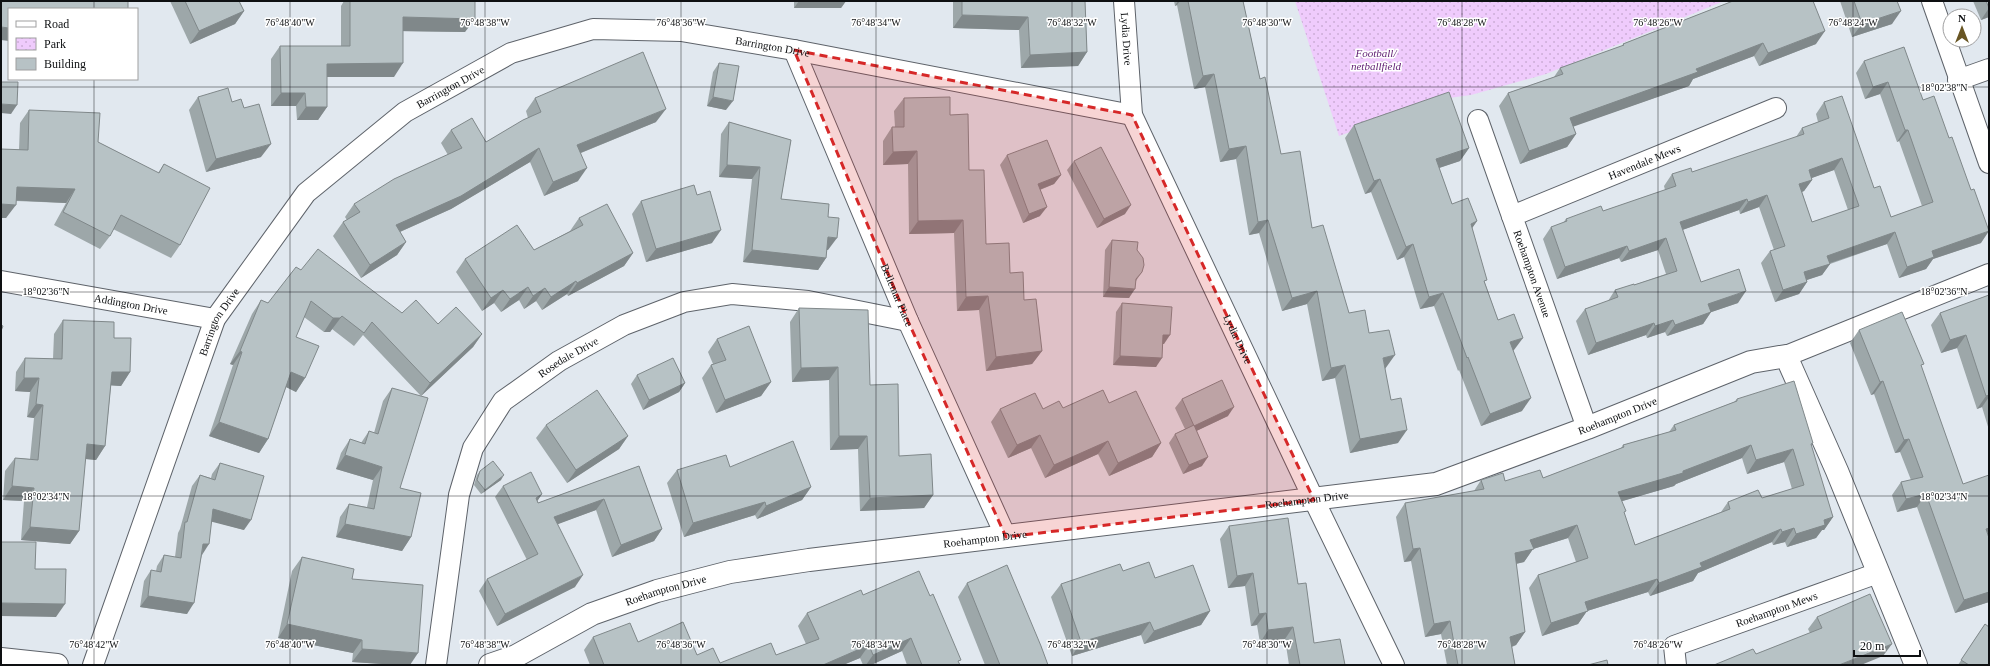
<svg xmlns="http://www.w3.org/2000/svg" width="1990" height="666" font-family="Georgia,serif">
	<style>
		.park { fill: url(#park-dots) }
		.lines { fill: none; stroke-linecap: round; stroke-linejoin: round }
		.street-casing { stroke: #5e636a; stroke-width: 22 }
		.secondary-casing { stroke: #5e636a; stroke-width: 24 }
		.street { stroke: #fff; stroke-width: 20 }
		.secondary { stroke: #fff; stroke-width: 22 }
		.wall { fill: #9da7a9; fill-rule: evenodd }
		.shaded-wall { fill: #80888a }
		.building { fill: #b7c2c5; stroke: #80888a; fill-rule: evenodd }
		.marked { fill: #d62828; fill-opacity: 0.2; stroke: #d62828; stroke-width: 3; stroke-dasharray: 8 5; stroke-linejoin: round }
		.ticks { fill: none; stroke: #0e1012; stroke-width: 1; stroke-opacity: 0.45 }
		.labels { text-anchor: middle; stroke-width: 3; stroke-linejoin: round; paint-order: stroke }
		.street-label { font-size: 11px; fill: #0e1012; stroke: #fff }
		.park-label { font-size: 11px; font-style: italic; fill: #632376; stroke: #fff }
		.ticks-label { font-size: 10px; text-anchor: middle; fill: #0e1012; stroke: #fff; stroke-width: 3; stroke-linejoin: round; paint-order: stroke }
	</style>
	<defs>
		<pattern id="park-dots" width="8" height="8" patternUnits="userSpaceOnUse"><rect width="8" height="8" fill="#efcbfc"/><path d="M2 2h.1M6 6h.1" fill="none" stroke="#ccadd7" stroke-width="1.8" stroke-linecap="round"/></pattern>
	</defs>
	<rect width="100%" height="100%" fill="#e1e8ef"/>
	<!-- park -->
	<path class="park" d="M1295,1H1724L1546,74L1471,95L1441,99L1339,136Z"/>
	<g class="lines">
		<defs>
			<g id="street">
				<path id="s1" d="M1124,1L1132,115L1314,500L1394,665"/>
				<path d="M1932,1L1989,163"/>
				<path id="s2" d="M794,50L908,321L1006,537"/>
				<path d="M1958,80L1989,69"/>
				<path id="s3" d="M1478,120L1587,428"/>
				<path id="s4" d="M1512,216L1776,108"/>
				<path id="s5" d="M1,281L215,319"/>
				<path d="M1786,356L1989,274"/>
				<path id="s6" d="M93,665L215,319L306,193L405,112L511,53L593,29L681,31L794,50L1132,115"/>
				<path id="s7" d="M436,665L459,495L473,448L503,401L559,361L624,325L684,302L732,294L808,301L908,321"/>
				<path id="s8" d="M1676,665L1674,646L1878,573"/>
			</g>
			<g id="secondary">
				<path d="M1,659L57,665"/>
				<path id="s9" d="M490,665L516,656L592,614L657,591L730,572L809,560L1436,484L1587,428L1751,362L1786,356L1837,471L1916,665"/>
			</g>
		</defs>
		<!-- street casing -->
		<use href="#street" class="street-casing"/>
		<!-- secondary casing -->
		<use href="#secondary" class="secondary-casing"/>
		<!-- street -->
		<use href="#street" class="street"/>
		<!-- secondary -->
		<use href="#secondary" class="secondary"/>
	</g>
	<!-- wall -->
	<g class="wall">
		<path d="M170,1H239L244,11L235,24L190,44Z"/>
		<path d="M344,1H475L465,32L403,31L394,77H327V107L318,120H297L296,106H271V59L280,46H341V6Z"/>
		<path d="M794,1H846L841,8H794Z"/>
		<path d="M953,1H1085L1087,52L1078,66L1021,68L1019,30L953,28Z"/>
		<path d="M1174,1H1243L1260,79L1281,154L1312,228L1349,313L1369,333L1385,369L1398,443L1350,453L1335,378L1322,381L1307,304L1282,311L1259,233L1249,235L1236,159L1220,162L1205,87L1194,89L1177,5L1175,6Z"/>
		<path d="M1733,1H1817L1814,2L1816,44L1759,66L1754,56L1693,79L1689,86L1573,126L1576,134L1567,147L1520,164L1499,106L1508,93L1554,77L1560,68L1622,46L1623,44Z"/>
		<path d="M1840,1H1897L1892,24L1852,37Z"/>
		<path d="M1973,1H1989V17L1981,20Z"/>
		<path d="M1864,61L1923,100L1981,243L1933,259L1926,269L1899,278L1887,244L1830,264L1822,275L1806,280L1807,282L1799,294L1775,302L1761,263L1770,251L1774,250L1759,207L1740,214L1739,210L1682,230L1701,282L1738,303L1711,312L1703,324L1667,336L1665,332L1647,338L1646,335L1588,355L1576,321L1585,309L1608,301L1615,290L1634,285L1666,274L1658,250L1621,262L1619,258L1557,279L1543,239L1551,227L1563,223L1566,219L1603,211L1665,190L1664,186L1672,174L1692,172L1796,137L1802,128L1818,122L1816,114L1824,102L1891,217L1922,206L1899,141L1897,142L1880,94L1865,99L1856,73ZM1834,170L1848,210L1812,222L1802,192L1804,191L1812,180L1811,178Z"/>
		<path d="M719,63L726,110L707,106L713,72Z"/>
		<path d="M198,97L232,102L244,108L261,157L206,172L189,110Z"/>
		<path d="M535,98L656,122L581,153L578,181L544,196L530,162L451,209L400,232L406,242L397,255L361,278L333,236L343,222L347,220L345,217L354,204L448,155L441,143L451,130L486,142L528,118L526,111Z"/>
		<path d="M904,98L950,115L969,170L986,244L1010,273L1024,300L1042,351L1032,364L986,371L979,310L957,311L954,233L909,234L908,164L883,165V141L892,127H895L894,111Z"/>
		<path d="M29,110L98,142L158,173L164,164L180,245L171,258L113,229L110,236L100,249L54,225L66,203L16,201L6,218H1V149L19,150L20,123Z"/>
		<path d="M729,122L791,140L781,199L828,217V250H827L826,258L818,270L743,262L752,179L719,177L721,134Z"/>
		<path d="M1354,125L1469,148L1460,161L1439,168L1452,204L1477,221L1472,228L1485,283L1498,320L1514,350L1513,351L1522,411L1481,426L1459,370L1458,371L1434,306L1420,309L1404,257L1397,260L1371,192L1365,194L1345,138Z"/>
		<path d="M1007,155L1061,175L1054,184L1040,190V216L1023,223L1000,165Z"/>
		<path d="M1074,161L1125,214L1097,228L1067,170Z"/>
		<path d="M641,201L712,243L646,262L632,214Z"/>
		<path d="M579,218L633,253L624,266L568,296L567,294L542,310L536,301L524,309L519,300L501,312L494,303L482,311L456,272L465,259L534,250L570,231Z"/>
		<path d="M1112,240L1137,250L1142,272L1136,281L1129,298L1103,297L1105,250Z"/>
		<path d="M301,270L402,313L438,324L482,334L473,347L421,396L363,335L354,346L332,329L330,332H324L304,317L296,337L305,378L296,392L286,387L268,439L259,453L209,436L233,365L230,364L252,314L261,300L268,303Z"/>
		<path d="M1989,295V430L1982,407L1977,409L1957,348L1941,353L1931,325L1940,313Z"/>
		<path d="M1122,303L1164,344H1163L1156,367L1113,365L1116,312Z"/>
		<path d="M799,308L870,385L899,456L933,495L924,508L860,511L858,449L830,450L829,380L792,382L790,322Z"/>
		<path d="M63,320L114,338L130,372L121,386L111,385L105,446L96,460L85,459L79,531L70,544L21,540L24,501L3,500L5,471L15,458L30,459L34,418L27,417L30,392L15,391L16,372L25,358L53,359L54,334Z"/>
		<path d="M1859,330L1921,368L1963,484L1989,602L1955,613L1917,507L1897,512L1892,495L1901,482L1911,480L1900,452L1895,453L1874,394L1871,395L1850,343Z"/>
		<path d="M717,339L771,382L761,396L716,413L702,378L711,365L713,364L708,352Z"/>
		<path d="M637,375L685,383L679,392L643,410L631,384Z"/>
		<path d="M392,388L400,488L411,537L402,551L336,537L340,517L349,504L367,507L373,480L336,469L341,453L350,439L361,443L369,431L374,433L383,401Z"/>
		<path d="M1182,399L1228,416L1196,431L1202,466L1183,474L1169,443L1175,434L1185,429L1175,408Z"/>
		<path d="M1737,399L1813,443L1811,446L1833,517L1824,530H1822L1816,538L1787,547L1785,542L1773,545L1772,542L1698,573L1693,581L1650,596L1648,592L1587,611L1578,624L1542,636L1529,588L1538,575L1576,562L1568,538L1533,549L1524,562L1516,564L1525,632L1516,645L1512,647L1515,665H1447L1441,634L1425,637L1411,561L1404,562L1396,517L1405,503L1474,491L1481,480L1505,481L1543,478L1621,448L1623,445L1669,432L1674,425L1734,402ZM1742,458L1747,474L1784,462L1792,489L1762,498L1728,502L1721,512L1635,545L1624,513L1622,501L1674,486L1676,484Z"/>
		<path d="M1109,403L1161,443L1152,457L1109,476L1098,454L1045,478L1031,448L1008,458L991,422L1000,409H1043L1063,408Z"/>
		<path d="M546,425L628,436L619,449L567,483L536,438Z"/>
		<path d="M220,463L244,530L212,521L202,555L187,614L140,607L144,581L151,570L156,571L157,566L164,555L175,557L178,533L180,529L192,486L200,475L211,478L212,474Z"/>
		<path d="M639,466L662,529L654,541L612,557L596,510L557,524L575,587L497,626L479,591L487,579L527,560L495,497L503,486L542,494L537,501L538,503Z"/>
		<path d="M730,467L811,487L802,500L757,519L755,515L684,537L667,483L677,470Z"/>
		<path d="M480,471L501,480L481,494L474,485L477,475Z"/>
		<path d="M1229,526L1298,584L1314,643L1345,665H1289L1285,639L1260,643L1257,625L1251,626L1245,586L1228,588L1220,539Z"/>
		<path d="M302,557L352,579L410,665H398L352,662L353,653L278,638L292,571Z"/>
		<path d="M1123,571L1155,578L1210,611L1201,625L1144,644L1141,635L1072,656L1051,597L1061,584Z"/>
		<path d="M967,583L1048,665H985L958,597Z"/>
		<path d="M863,595L959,663L960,665H907L902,651L871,665H863L860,658L843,665H590L584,650L593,637L638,642L697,655L720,663L776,655L806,644L798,626L807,613Z"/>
		<path d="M1817,617L1883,656L1756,654L1810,633L1808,629Z"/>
		<path d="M1985,624L1989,665H1958L1977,636Z"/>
	</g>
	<!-- shaded-wall -->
	<g class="shaded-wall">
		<path d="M799,1H846L841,8H794Z"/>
		<path d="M1178,1H1180L1177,5L1175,6Z"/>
		<path d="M1989,8V17L1981,20Z"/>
		<path d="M244,11L235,24L190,44L199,31Z"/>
		<path d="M1901,11L1892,24L1852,37L1862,24Z"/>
		<path d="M962,15L1028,17L1019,30L953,28Z"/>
		<path d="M403,17L475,19L465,32L393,31Z"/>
		<path d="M1,27L9,28V41L1,40Z"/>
		<path d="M1825,31L1816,44L1759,66L1768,53Z"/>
		<path d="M1763,43L1754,56L1693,79L1689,86L1561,131L1570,118L1696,69Z"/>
		<path d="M1087,52L1078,66L1021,68L1030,55Z"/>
		<path d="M403,63L394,77H317L327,64Z"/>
		<path d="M1214,74L1205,87L1194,89L1203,76Z"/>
		<path d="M1888,82L1880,94L1865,99L1873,87Z"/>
		<path d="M281,93H305L296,106H271Z"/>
		<path d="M713,97L733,101L726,110L707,106Z"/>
		<path d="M1,104L17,105L11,114L1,113Z"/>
		<path d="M306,107H327L318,120H297Z"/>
		<path d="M666,109L656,122L568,158L577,145Z"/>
		<path d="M1905,130H1908L1899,141L1897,142Z"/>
		<path d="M1576,134L1567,147L1520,164L1529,151Z"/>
		<path d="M271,144L261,157L206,172L216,159Z"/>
		<path d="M1246,146L1236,159L1220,162L1229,149Z"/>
		<path d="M539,148L530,162L451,209L386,238L396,225Z"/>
		<path d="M1469,148L1460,161L1427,172L1436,159Z"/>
		<path d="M917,151L908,164L883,165L893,152Z"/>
		<path d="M1842,158L1834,170L1801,182L1809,170Z"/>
		<path d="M727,165L760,167L752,179L719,177Z"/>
		<path d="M587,168L578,181L544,196L553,182Z"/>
		<path d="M1061,175L1054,184L1031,193L1038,184Z"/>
		<path d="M1380,179L1371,192L1365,194L1374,181Z"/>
		<path d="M1812,180L1804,191L1791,196L1799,184Z"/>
		<path d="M17,187L75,189L66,203L7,200Z"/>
		<path d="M1767,195L1759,207L1740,214L1748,202Z"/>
		<path d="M1747,199L1739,210L1671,234L1680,222Z"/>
		<path d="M1,204L16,205L6,218H1Z"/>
		<path d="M1131,205L1125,214L1097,228L1104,219Z"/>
		<path d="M1047,207L1040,216L1023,223L1029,214Z"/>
		<path d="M963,220L954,233L909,234L918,221Z"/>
		<path d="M1268,220L1259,233L1249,235L1258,222Z"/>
		<path d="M1477,221L1468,234L1471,224Z"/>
		<path d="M721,230L712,243L646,262L656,249Z"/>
		<path d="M1989,231L1981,243L1933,259L1926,269L1899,278L1907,267L1932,251Z"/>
		<path d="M1895,232L1887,244L1821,266L1830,264L1822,275L1795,284L1804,272L1827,256Z"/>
		<path d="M828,237L837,238L828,250L820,249Z"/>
		<path d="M1666,238L1658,250L1621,262L1629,251Z"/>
		<path d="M406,242L397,255L361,278L370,265Z"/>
		<path d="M1413,244L1404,257L1397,260L1406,247Z"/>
		<path d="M1627,246L1619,258L1557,279L1565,267Z"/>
		<path d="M752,250L826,258L818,270L743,262Z"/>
		<path d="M633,253L624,266L568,296L577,283Z"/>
		<path d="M576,281L567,294L542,310L551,297Z"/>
		<path d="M1807,282L1799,294L1775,302L1783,290Z"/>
		<path d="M528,287L519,300L501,312L510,299Z"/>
		<path d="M1109,287L1135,289L1129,298L1103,297Z"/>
		<path d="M545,288L536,301L524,309L533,296Z"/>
		<path d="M503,290L494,303L482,311L491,298Z"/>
		<path d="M1317,291L1307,304L1282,311L1292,298Z"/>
		<path d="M1746,291L1738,303L1700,316L1708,304Z"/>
		<path d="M1443,293L1434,306L1420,309L1429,297Z"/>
		<path d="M988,296L979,310L957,311L966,297Z"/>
		<path d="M1711,312L1703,324L1667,336L1675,325Z"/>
		<path d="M342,316L330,332H324L333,318Z"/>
		<path d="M1673,320L1665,332L1647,338L1655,326Z"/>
		<path d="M1654,323L1646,335L1588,355L1596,343Z"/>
		<path d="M482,334L473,347L421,396L430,383Z"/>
		<path d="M1163,335H1170L1164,344H1157Z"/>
		<path d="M1966,335L1957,348L1941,353L1950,340Z"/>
		<path d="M1523,338L1514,350L1501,355L1510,342Z"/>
		<path d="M240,351L242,352L233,365L230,364Z"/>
		<path d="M1042,351L1032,364L986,371L996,357Z"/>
		<path d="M1395,355L1385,369L1383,358Z"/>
		<path d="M1120,356L1162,358L1156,367L1113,365Z"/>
		<path d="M1345,365L1335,378L1322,381L1331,368Z"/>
		<path d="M838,367L829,380L792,382L801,368Z"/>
		<path d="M112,372H130L121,386L103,385Z"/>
		<path d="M291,372L305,378L296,392L282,385Z"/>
		<path d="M24,378H39L30,392L15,391Z"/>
		<path d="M1883,381L1874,394L1871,395L1880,382Z"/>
		<path d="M771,382L761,396L716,413L725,400Z"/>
		<path d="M685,383L679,392L643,410L649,400Z"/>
		<path d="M1989,395V397L1982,407L1977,409L1986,396Z"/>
		<path d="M1531,398L1522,411L1481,426L1490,414Z"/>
		<path d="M36,404L43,405L34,418L27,417Z"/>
		<path d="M1234,407L1228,416L1188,435L1194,426Z"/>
		<path d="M219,422L268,439L259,453L209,436Z"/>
		<path d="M1407,430L1398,443L1350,453L1360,439Z"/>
		<path d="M1040,435L1031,448L1008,458L1017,445Z"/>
		<path d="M628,436L619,449L567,483L576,470Z"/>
		<path d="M839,436H867L858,449L830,450Z"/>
		<path d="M1909,439L1900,452L1895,453L1904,440Z"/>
		<path d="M1108,441L1098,454L1045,478L1054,465Z"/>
		<path d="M1161,443L1152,457L1109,476L1118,463Z"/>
		<path d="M87,444L105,446L96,460L77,458Z"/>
		<path d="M1751,445L1742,458L1676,484L1674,486L1609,505L1618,492L1683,471Z"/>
		<path d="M1793,449L1784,462L1747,474L1756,460Z"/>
		<path d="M345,455L382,467L373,480L336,469Z"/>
		<path d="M1208,457L1202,466L1183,474L1189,465Z"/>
		<path d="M504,475L501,480L481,494L485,490Z"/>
		<path d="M12,486L34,488L24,501L3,500Z"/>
		<path d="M811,487L802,500L757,519L766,506Z"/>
		<path d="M542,494L534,506L536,498Z"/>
		<path d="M1926,494L1917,507L1897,512L1906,499Z"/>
		<path d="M933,495L924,508L860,511L870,498Z"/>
		<path d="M604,499L596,510L545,529L554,517Z"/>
		<path d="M765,502L755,515L684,537L693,523Z"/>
		<path d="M213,509L251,520L244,530L205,520Z"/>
		<path d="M1833,517L1824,530H1822L1816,538L1787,547L1796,534L1824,520Z"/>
		<path d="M345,524L411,537L402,551L336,537Z"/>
		<path d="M1577,525L1568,538L1533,549L1524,562L1506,566L1515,553L1530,540Z"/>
		<path d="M30,527L79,531L70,544L21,540Z"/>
		<path d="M1794,528L1785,542L1773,545L1782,532Z"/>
		<path d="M1989,528V538L1986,529Z"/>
		<path d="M662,529L654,541L612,557L621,545Z"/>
		<path d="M1781,529L1772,542L1698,573L1693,581L1650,596L1659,583L1700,563Z"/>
		<path d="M203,544H209L202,555Z"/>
		<path d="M1420,548L1411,561L1404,562L1413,549Z"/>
		<path d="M1253,573L1245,586L1228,588L1237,576Z"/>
		<path d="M583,575L575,587L497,626L505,614Z"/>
		<path d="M1657,579L1648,592L1587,611L1578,624L1542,636L1551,623L1585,602Z"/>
		<path d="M1989,592V602L1955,613L1964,600Z"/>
		<path d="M148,596L194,603L187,614L140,607Z"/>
		<path d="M1,603L65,604L56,617L1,616Z"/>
		<path d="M1210,611L1201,625L1144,644L1154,631Z"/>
		<path d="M1266,613L1257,625L1251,626L1259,614Z"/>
		<path d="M1450,621L1441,634L1425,637L1434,624Z"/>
		<path d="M1150,622L1141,635L1072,656L1081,642Z"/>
		<path d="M287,624L362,640L353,653L278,638Z"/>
		<path d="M1293,627L1285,639L1260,643L1268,630Z"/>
		<path d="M1525,632L1516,645L1501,650L1510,637Z"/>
		<path d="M911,638L902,651L871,665H866L873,655Z"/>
		<path d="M1892,644L1883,656L1861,665H1839Z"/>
		<path d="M869,645L860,658L843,665H823Z"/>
		<path d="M362,649L418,653L410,665H398L352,662Z"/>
	</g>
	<!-- building -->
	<g class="building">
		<path d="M1,1H128V9H9V28L1,27Z"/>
		<path d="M185,1H239L244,11L199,31Z"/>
		<path d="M350,1H475V19L403,17V63L327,64V107H306L305,93H281L280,46H350Z"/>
		<path d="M962,1H1085L1087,52L1030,55L1028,17L962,15Z"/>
		<path d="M1188,1H1243L1260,79L1265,77L1281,154L1300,151L1312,228L1323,225L1349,313L1365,310L1369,333L1389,330L1395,355L1383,358L1391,400L1401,398L1407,430L1360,439L1345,365L1331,368L1317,291L1292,298L1268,220L1258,222L1246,146L1229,149L1214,74L1203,76Z"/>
		<path d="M1733,1H1813L1825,31L1768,53L1763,43L1696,69L1698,72L1570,118L1576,134L1529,151L1508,93L1563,74L1560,68L1624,45L1623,44Z"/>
		<path d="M1854,1H1897L1901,11L1862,24Z"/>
		<path d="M1986,1H1989V8Z"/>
		<path d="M1904,47L1923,100L1934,96L1949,138L1952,137L1971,190L1974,189L1989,231L1932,251L1934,257L1907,267L1895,232L1827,256L1830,264L1804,272L1807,282L1783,290L1770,251L1785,246L1767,195L1748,202L1747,199L1680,222L1701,282L1739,269L1746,291L1708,304L1711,312L1675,325L1673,320L1655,326L1654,323L1596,343L1585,309L1618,297L1615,290L1634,284V285L1677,271L1666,238L1629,251L1627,246L1565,267L1551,227L1567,221L1566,219L1601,206L1603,211L1676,186L1672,174L1691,168L1692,172L1804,134L1802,128L1829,118L1824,102L1842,96L1874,188L1880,186L1891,217L1933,202L1908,130H1905L1888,82L1873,87L1864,61ZM1842,158L1859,206L1812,222L1799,184L1812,180L1809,170Z"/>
		<path d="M643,52L666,109L577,145L587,168L553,182L539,148L461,196L396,225L406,242L370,265L343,222L360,212L354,204L394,179L462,148L451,130L472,118L486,142L523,120L541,112L535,98Z"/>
		<path d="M719,63L739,66L733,101L713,97Z"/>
		<path d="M1,82H18L17,105L1,104Z"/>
		<path d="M228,88L232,102L241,99L244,108L259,104L271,144L216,159L198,97Z"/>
		<path d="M1449,92L1469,148L1436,159L1452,204L1468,198L1477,221L1471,224L1487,280L1484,281L1498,320L1514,314L1523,338L1510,342L1531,398L1490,414L1468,357L1467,358L1443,293L1429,297L1413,244L1406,247L1380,179L1374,181L1354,125Z"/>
		<path d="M950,97V115L968,114L969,170H984L986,244L1009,243L1010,273L1023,272L1024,300L1036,299L1042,351L996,357L988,296L966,297L963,220L918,221L917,151L893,152L892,127H904V98Z"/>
		<path d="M29,110L100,113L98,142L159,173L164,164L210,188L180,245L121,215L110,236L63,212L75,189L17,187L16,205L1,204V149L28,150Z"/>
		<path d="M729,122L791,140L781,199L829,204L828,217L839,218L837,238L828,237L826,258L752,250L760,167L727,165Z"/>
		<path d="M1047,140L1061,175L1038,184L1047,207L1029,214L1007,155Z"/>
		<path d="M1101,147L1131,205L1104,219L1074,161Z"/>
		<path d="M694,185L697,195L710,191L721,230L656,249L641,201Z"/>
		<path d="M607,204L633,253L577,283L576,281L551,297L545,288L533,296L528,287L510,299L503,290L491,298L465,259L517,225L534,250L583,225L579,218Z"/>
		<path d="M1112,240L1138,242L1137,250L1143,258L1144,265L1142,272L1136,279L1135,289L1109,287Z"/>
		<path d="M318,249L402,313L416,300L438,324L456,307L482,334L430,383L372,322L364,333L342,316L340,318H333L311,301L296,337L319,346L305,378L291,372L268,439L219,422L242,352L240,351L261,300L268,303L296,267L301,270Z"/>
		<path d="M1989,295V395L1986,396L1966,335L1950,340L1940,313Z"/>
		<path d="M1122,303L1172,307L1170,335H1163L1162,358L1120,356Z"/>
		<path d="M799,308L868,310L870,385L898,384L899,456L931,454L933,495L870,498L867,436H839L838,367L801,368Z"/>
		<path d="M1902,312L1924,364L1921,365L1963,484L1989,475V528L1986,529L1989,538V592L1964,600L1926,494L1906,499L1901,482L1923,477L1909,439L1904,440L1883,381L1880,382L1859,330Z"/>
		<path d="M63,320L114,322V338H131L130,372H112L105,446L87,444L79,531L30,527L34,488L12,486L15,458L38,460L43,405L36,404L39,378H24L25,358L62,359Z"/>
		<path d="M1,325L3,326L1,331Z"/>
		<path d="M749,326L771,382L725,400L711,365L726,360L717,339Z"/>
		<path d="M673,358L685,383L649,400L637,375Z"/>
		<path d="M1222,380L1234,407L1194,426L1182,399Z"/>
		<path d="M1794,381L1813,443L1811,444L1833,517L1824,520L1825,525L1796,534L1794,528L1782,532L1781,529L1700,563L1702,567L1659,583L1657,579L1585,602L1588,611L1551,623L1538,575L1588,558L1577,525L1530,540L1534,549L1515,553L1525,632L1510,637L1515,665H1458L1450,621L1434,624L1420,548L1413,549L1405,503L1484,489L1481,480L1503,473L1505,481L1540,470L1543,478L1624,447L1623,445L1676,430L1674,425L1737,401V399ZM1751,445L1756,460L1793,449L1804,485L1762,498L1758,490L1728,502L1730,509L1635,545L1624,512L1626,511L1618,492L1683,473V471Z"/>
		<path d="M392,388L428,398L400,488L421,493L411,537L345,524L349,504L374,509L382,467L345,455L350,439L365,444L369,431L378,434Z"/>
		<path d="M597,390L628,436L576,470L546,425Z"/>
		<path d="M1103,390L1109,403L1136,391L1161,443L1118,463L1108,441L1054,465L1040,435L1017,445L1000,409L1035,393L1043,409L1059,401L1063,408Z"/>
		<path d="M1194,425L1208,457L1189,465L1175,434Z"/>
		<path d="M793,441L811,487L766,506L765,502L693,523L677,470L726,455L730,467Z"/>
		<path d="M493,461L504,475L485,490L477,480L480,471Z"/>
		<path d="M220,463L264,476L251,520L213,509L209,544H203L194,603L148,596L151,570L161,572L164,555L181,558L185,522H187L200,475L215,480Z"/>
		<path d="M639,466L662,529L621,545L604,499L554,517L583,575L505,614L487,579L538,554L503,486L531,472L542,494L536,498L538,503Z"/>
		<path d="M1288,518L1298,584L1306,583L1314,643L1340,639L1345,665H1300L1293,627L1268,630L1266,613L1259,614L1253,573L1237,576L1229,526Z"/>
		<path d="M1,542H36L35,569H66L65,604L1,603Z"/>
		<path d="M302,557L354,569L352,579L423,585L418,653L362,649V640L287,624Z"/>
		<path d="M1149,562L1155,578L1193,565L1210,611L1154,631L1150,622L1081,642L1061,584L1120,564L1123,571Z"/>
		<path d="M1007,565L1041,646L1048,665H1000L967,583Z"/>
		<path d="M919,571L930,596L933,594L961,660L958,661L960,665H922L911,638L873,655L869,645L823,665H604L593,637L630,623L638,642L683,622L697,655L713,648L720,663L771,643L776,655L819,639L807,613L861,590L863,595Z"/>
		<path d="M1870,594L1892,644L1839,665H1714L1753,649L1756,654L1822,628L1817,617Z"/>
		<path d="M1985,624L1989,627V665H1969L1961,660Z"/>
		<path d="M1607,660L1608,665H1588Z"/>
	</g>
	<!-- marked area -->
	<path class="marked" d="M794,50L1132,115L1314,500L1006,537L908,321Z"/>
	<!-- ticks -->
	<path class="ticks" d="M94,1V9M290,1V665M485,1V665M681,1V665M876,1V665M1072,1V665M1267,1V665M1462,1V665M1658,1V665M1853,1V665M94,79V665M1,87H1989M1,292H1989M1,496H1989"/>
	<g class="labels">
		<!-- street labels -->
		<g class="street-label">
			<text dy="4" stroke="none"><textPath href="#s1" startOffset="38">Lydia Drive</textPath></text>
			<text dy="4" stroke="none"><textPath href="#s6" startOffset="1038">Barrington Drive</textPath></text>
			<text dy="4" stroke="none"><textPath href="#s6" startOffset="702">Barrington Drive</textPath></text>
			<text dy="4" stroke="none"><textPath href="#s4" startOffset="143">Havendale Mews</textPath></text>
			<text dy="4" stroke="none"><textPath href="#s3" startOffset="163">Roehampton Avenue</textPath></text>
			<text dy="4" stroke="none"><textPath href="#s2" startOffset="266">Bellemar Place</textPath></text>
			<text dy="4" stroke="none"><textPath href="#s5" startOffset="132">Addington Drive</textPath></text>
			<text dy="4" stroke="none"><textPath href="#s6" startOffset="366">Barrington Drive</textPath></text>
			<text dy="4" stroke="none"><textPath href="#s1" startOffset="362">Lydia Drive</textPath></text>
			<text dy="4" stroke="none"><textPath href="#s7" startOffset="355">Rosedale Drive</textPath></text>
			<text dy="4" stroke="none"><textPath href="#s9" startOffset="1164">Roehampton Drive</textPath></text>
			<text dy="4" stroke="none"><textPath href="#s9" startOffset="840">Roehampton Drive</textPath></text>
			<text dy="4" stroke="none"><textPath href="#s9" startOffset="516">Roehampton Drive</textPath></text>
			<text dy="4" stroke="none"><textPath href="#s9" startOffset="192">Roehampton Drive</textPath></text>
			<text dy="4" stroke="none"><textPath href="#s8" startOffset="128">Roehampton Mews</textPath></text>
		</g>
		<!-- park labels -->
		<g class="park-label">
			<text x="1376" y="57">Football/<tspan x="1376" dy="13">netballfield</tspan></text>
		</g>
	</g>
	<g class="ticks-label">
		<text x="290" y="26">76°48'40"W</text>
		<text x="485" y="26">76°48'38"W</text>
		<text x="681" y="26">76°48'36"W</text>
		<text x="876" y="26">76°48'34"W</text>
		<text x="1072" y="26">76°48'32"W</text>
		<text x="1267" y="26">76°48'30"W</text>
		<text x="1462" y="26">76°48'28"W</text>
		<text x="1658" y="26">76°48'26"W</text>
		<text x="1853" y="26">76°48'24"W</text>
		<text x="1944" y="91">18°02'38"N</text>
		<text x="46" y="295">18°02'36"N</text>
		<text x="1944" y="295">18°02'36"N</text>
		<text x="46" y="500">18°02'34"N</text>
		<text x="1944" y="500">18°02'34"N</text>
		<text x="94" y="648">76°48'42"W</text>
		<text x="290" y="648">76°48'40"W</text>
		<text x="485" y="648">76°48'38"W</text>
		<text x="681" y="648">76°48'36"W</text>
		<text x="876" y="648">76°48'34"W</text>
		<text x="1072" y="648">76°48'32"W</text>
		<text x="1267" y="648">76°48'30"W</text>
		<text x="1462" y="648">76°48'28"W</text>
		<text x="1658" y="648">76°48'26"W</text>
	</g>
	<!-- border -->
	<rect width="1990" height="666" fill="none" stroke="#0e1012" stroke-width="4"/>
	<!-- legend -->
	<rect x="8" y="8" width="130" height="72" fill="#ffffff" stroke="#9f9fa0"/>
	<rect x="16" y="21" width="20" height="6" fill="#ffffff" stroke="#9f9fa0"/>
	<text x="44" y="28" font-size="12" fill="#0e1012">Road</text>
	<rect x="16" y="38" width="20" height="12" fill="url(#park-dots)" stroke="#9f9fa0"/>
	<text x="44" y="48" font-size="12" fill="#0e1012">Park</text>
	<rect x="16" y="58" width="20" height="12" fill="#b7c2c5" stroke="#9f9fa0"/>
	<text x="44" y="68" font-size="12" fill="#0e1012">Building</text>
	<!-- north arrow -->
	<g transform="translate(1962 28)"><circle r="19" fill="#ffffff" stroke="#9f9fa0"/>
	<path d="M0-3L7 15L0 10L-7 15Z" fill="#685523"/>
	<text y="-6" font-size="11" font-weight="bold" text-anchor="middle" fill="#0e1012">N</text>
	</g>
	<!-- scale -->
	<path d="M1854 650v6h66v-6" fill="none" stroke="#0e1012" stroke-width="2"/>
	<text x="1860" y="650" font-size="12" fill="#0e1012" stroke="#ffffff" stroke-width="3" paint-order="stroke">20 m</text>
</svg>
